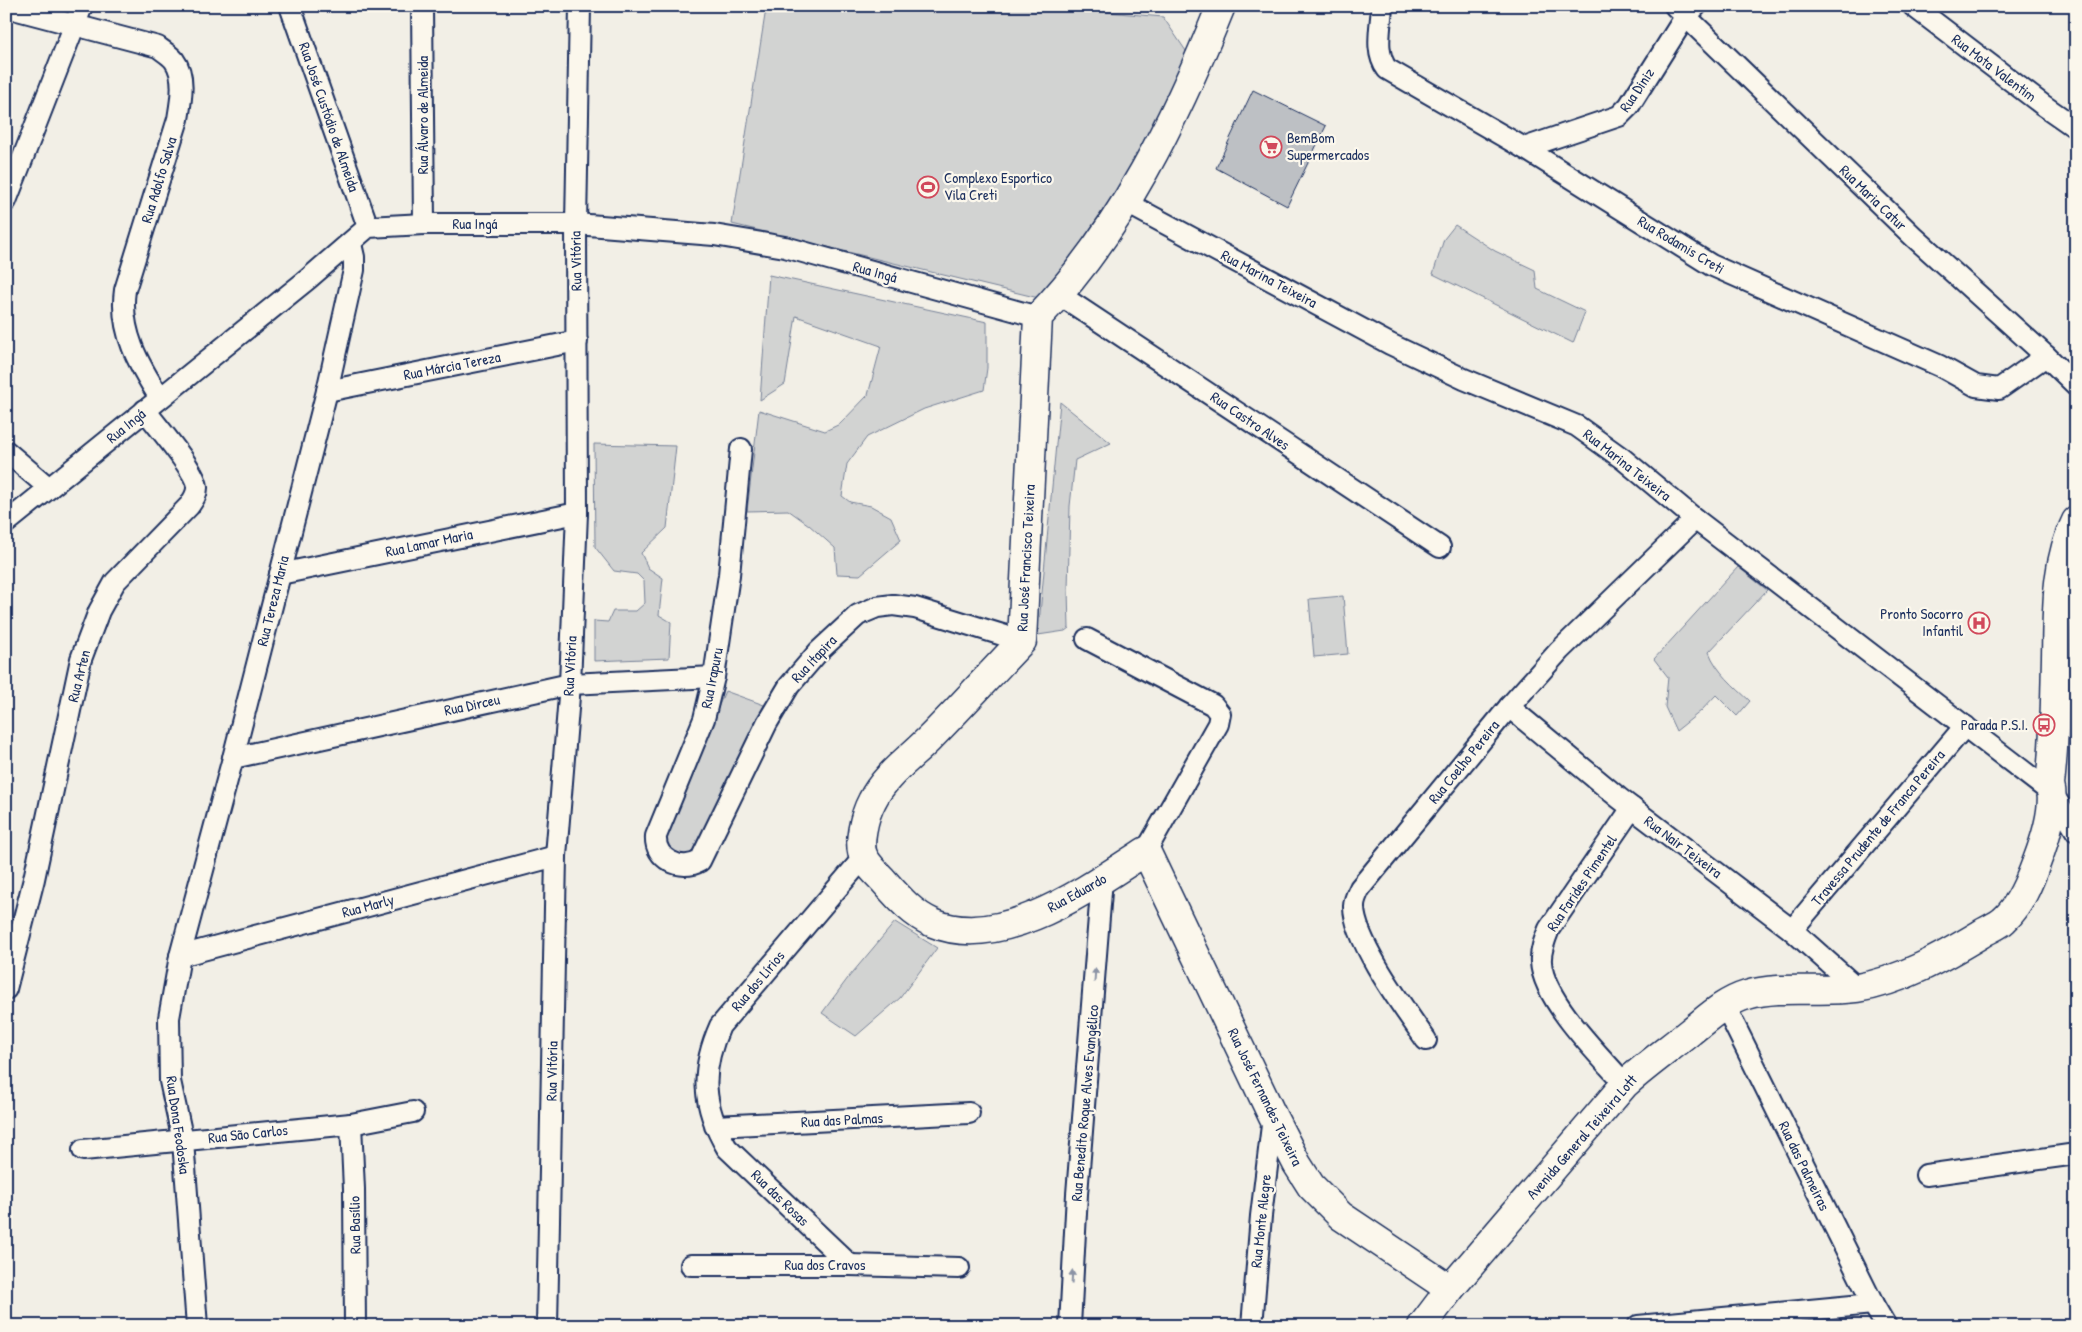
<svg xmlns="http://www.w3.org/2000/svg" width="2082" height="1332" font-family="'Patrick Hand',sans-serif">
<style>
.green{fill:#d2d3d2;stroke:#768198}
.building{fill:#bdc0c4;stroke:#1b2f5e}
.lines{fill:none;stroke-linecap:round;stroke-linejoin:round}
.street-casing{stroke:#1b2f5e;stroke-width:24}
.secondary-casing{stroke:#1b2f5e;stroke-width:31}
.street{stroke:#fbf7ec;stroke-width:20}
.secondary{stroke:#fbf7ec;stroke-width:28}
.oneway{fill:#8b93a5}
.labels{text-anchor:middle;stroke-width:4.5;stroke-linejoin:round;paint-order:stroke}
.street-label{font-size:15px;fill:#1b2f5e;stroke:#fbf7ec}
.poi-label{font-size:15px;fill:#1b2f5e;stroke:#fbf7ec;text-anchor:start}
</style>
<rect width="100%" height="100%" fill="#f2efe6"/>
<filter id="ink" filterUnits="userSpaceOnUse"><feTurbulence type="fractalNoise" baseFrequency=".02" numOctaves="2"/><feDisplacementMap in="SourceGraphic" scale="10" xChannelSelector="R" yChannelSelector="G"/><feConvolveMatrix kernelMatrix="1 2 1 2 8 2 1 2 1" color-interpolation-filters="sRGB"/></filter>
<g filter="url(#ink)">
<g class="green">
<path d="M775,6h264l124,11 25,37 -45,96 -100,149 -311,-75 33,-209z"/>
<path d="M1455,225l40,26 40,19 2,19 48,23 -12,31 -140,-69 11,-35z"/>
<path d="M769,275l218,47v46l-3,22 -60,19 -57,28 -20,27 -5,32 8,6 21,4 20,11 10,23 -41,35 -23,-1 -2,-26 -26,-23 -21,-15 -41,1 12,-101 66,21 15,-7 28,-29 13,-49 -85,-30 -11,68 -25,16z"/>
<path d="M1060,402l51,41 -36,17 -5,46 -2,84 1,38 -4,3 -27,4z"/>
<path d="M594,444l82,2 -9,82 -26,25 7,15 15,10 -4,37 12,7 -2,36 -75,3v-40l14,1 5,-11h23l9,-8 -1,-22 -7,-7 -23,-3 -19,-24z"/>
<path d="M1738,567l29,23 -58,62c7,19 26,35 41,49l-13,15 -21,-21 -15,16 -25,20 -11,-24 3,-30 -14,-18z"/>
<path d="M1343,596l5,58 -34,3 -5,-58z"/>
<path d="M725,691l39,14 -70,148 -13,4 -21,-13z"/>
<path d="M895,922l42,26 -37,50 -44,38 -34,-23 26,-35z"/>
</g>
<path class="building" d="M1253,90l73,36 -39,80 -71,-38z"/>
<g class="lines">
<g class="street-casing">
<g id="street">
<path d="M290,6l78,221"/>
<path d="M422,6l2,218"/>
<path d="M1382,6c-1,21 -8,46 5,63l137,79 187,117 229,101 36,20 23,3 47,-33"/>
<path d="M1675,6l239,231 132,119 30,29"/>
<path d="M1913,6l130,99 33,23"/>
<path d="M6,7l152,40c5,4 12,8 16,13 12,16 7,41 4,59l-53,171c-6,41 14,75 35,108"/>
<path d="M1524,148l95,-32 10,-10 56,-89 11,-11"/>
<path d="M6,201l76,-195"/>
<path d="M1125,202l265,142 74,35 113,47 46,33 72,60 358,275 23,37"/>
<path d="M1060,295l380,252"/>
<path d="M327,391l250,-50"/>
<path d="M741,449l-12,126 -15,102 -10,42 -48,117c-2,23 25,36 44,25l67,-138 22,-37 30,-35 39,-36 19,-8 16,-2 22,3 107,33"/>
<path d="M6,451l43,37"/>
<path d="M6,523l302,-244 60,-52 56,-3h152l138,11 71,12 253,70"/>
<path d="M280,574l297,-61"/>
<path d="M1087,639l126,66 7,9 -2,10 -72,127"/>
<path d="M1509,707l110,91 173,132 65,58"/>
<path d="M233,758l337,-74 144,-7"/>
<path d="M1792,930l173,-204"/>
<path d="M180,956l376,-100"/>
<path d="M6,989l28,-110 47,-220 18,-48 16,-29 74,-76c4,-6 8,-11 8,-18 1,-15 -41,-63 -52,-78"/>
<path d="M1724,1004l149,300 13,22"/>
<path d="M1426,1040c-20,-29 -73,-100 -72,-134 0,-6 3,-12 6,-18l149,-181 50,-56 136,-132"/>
<path d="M1625,1084c-25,-28 -82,-84 -84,-122 -1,-11 4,-23 8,-33l83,-121"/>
<path d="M351,1124l3,65 1,137"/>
<path d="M715,1126l254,-13"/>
<path d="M83,1150l268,-26 62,-12"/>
<path d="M1926,1175l150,-21"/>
<path d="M691,1265h159l109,3"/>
<path d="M850,1265l-123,-117c-25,-42 -27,-77 -7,-122l143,-168"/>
<path d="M197,1326l-14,-185 -13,-60 -1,-63 11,-62 53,-198 94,-367 27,-121v-13l-3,-13"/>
<path d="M547,1326l9,-470 14,-172 7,-171 -1,-289 4,-218"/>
<path d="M1070,1326l7,-132 25,-315"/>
<path d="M1252,1326l9,-110 12,-99"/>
<path d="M1638,1326l235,-22"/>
</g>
</g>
<g class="secondary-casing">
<g id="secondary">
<path d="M1221,6c-45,112 -99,224 -183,311l-16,324c-32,33 -62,67 -94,99 -19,19 -44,36 -56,61 -7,13 -16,45 -7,58 4,7 11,14 17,20 15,17 30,35 51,44 69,29 157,-36 213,-72l127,266 24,47 14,22 30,30 109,73"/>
<path d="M1422,1326l28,-37 175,-205c21,-19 44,-35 65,-52 19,-15 34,-30 57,-37 34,-10 74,-2 110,-7 44,-7 86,-31 124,-54 7,-5 17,-8 23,-14 16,-14 26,-40 33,-59 8,-21 19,-55 13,-77 5,-42 5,-85 6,-127 1,-45 -1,-95 20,-136"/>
</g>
</g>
<use href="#street" class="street"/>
<use href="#secondary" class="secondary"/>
</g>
<defs><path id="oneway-solid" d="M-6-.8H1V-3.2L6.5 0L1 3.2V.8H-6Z" transform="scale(1.25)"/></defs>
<g class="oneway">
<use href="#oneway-solid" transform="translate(1095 975) rotate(-86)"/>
<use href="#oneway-solid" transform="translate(1072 1277) rotate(-87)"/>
</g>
</g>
<defs>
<g id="supermarket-ring" transform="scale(1.125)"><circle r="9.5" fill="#fbf7ec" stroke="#d1495b" stroke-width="1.5"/><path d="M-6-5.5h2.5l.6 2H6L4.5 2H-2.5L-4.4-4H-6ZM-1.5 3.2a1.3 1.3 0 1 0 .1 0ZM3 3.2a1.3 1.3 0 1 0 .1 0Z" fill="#d1495b"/></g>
<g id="stadium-ring" transform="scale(1.125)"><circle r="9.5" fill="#fbf7ec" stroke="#d1495b" stroke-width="1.5"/><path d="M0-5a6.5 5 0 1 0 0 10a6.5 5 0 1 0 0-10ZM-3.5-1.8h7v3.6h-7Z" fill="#d1495b"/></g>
<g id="hospital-ring" transform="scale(1.125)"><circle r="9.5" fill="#fbf7ec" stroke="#d1495b" stroke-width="1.5"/><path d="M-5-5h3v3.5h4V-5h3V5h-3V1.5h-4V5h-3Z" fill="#d1495b"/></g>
<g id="bus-ring" transform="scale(1.125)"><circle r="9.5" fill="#fbf7ec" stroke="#d1495b" stroke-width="1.5"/><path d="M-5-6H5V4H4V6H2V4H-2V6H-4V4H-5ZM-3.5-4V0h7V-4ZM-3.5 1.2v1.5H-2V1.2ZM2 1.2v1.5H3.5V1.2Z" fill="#d1495b"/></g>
</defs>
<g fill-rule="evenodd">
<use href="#supermarket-ring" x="1271" y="147"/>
<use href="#stadium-ring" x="928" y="187"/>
<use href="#hospital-ring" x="1979" y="623"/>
<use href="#bus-ring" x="2044" y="725"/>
</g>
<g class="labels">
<g class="street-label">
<text transform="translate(1994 68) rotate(37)" y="5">Rua Mota Valentim</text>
<text transform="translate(1637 90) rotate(-56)" y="5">Rua Diniz</text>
<text transform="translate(423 115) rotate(-90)" y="5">Rua Álvaro de Almeida</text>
<text transform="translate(329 117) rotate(71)" y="5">Rua José Custódio de Almeida</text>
<text transform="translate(159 180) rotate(-73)" y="5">Rua Adolfo Salva</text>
<text transform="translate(1873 198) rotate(44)" y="5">Rua Maria Catur</text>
<text x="475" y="229">Rua Ingá</text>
<text transform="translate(1681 245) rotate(31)" y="5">Rua Rodamis Creti</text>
<text transform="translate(576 261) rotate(-91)" y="5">Rua Vitória</text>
<text transform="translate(875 272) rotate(15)" y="5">Rua Ingá</text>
<text transform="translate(1269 279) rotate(28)" y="5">Rua Marina Teixeira</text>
<text transform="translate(452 366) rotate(-11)" y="5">Rua Márcia Tereza</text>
<text transform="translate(1250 421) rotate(34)" y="5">Rua Castro Alves</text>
<text transform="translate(126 426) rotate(-39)" y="5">Rua Ingá</text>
<text transform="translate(1627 465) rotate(38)" y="5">Rua Marina Teixeira</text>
<text transform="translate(429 543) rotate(-12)" y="5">Rua Lamar Maria</text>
<text transform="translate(1026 558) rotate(-87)" y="5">Rua José Francisco Teixeira</text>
<text transform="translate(273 601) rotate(-76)" y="5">Rua Tereza Maria</text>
<text transform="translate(814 659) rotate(-47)" y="5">Rua Itapira</text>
<text transform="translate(570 666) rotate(-87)" y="5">Rua Vitória</text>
<text transform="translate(79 676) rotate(-76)" y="5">Rua Arten</text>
<text transform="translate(712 678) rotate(-79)" y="5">Rua Irapuru</text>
<text transform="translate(472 705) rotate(-12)" y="5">Rua Dirceu</text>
<text transform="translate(1464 762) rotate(-51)" y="5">Rua Coelho Pereira</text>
<text transform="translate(1878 828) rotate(-50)" y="5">Travessa Prudente de Franca Pereira</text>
<text transform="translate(1683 847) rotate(37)" y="5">Rua Nair Teixeira</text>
<text transform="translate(1582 883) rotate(-56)" y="5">Rua Farides Pimentel</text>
<text transform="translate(1077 893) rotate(-29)" y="5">Rua Eduardo</text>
<text transform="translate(368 906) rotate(-15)" y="5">Rua Marly</text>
<text transform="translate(758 981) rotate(-50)" y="5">Rua dos Lírios</text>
<text transform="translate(552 1071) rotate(-89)" y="5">Rua Vitória</text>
<text transform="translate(1265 1097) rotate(64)" y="5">Rua José Fernandes Teixeira</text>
<text transform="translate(1085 1103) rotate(-85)" y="5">Rua Benedito Roque Alves Evangélico</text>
<text transform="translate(842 1120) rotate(-3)" y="5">Rua das Palmas</text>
<text transform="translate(178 1125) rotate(82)" y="5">Rua Dona Feodoska</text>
<text transform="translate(248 1134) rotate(-6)" y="5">Rua São Carlos</text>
<text transform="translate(1582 1137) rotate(-49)" y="5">Avenida General Teixeira Lott</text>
<text transform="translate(1804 1166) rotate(64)" y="5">Rua das Palmeiras</text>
<text transform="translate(780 1198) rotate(44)" y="5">Rua das Rosas</text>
<text transform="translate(1261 1221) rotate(-84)" y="5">Rua Monte Alegre</text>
<text transform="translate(355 1225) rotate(-91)" y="5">Rua Basílio</text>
<text x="825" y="1270">Rua dos Cravos</text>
</g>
<g class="poi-label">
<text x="1287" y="143">BemBom<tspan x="1287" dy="17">Supermercados</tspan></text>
<text x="944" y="183">Complexo Esportico<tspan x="944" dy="17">Vila Creti</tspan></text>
<text x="1963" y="619" text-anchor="end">Pronto Socorro<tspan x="1963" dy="17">Infantil</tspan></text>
<text x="2028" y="730" text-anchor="end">Parada P.S.I.</text>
</g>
</g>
<rect width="2082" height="1332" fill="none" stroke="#fbf7ec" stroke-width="25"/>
<rect x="12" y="12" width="2057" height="1307" fill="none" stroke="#1b2f5e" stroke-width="2" filter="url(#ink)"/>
</svg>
